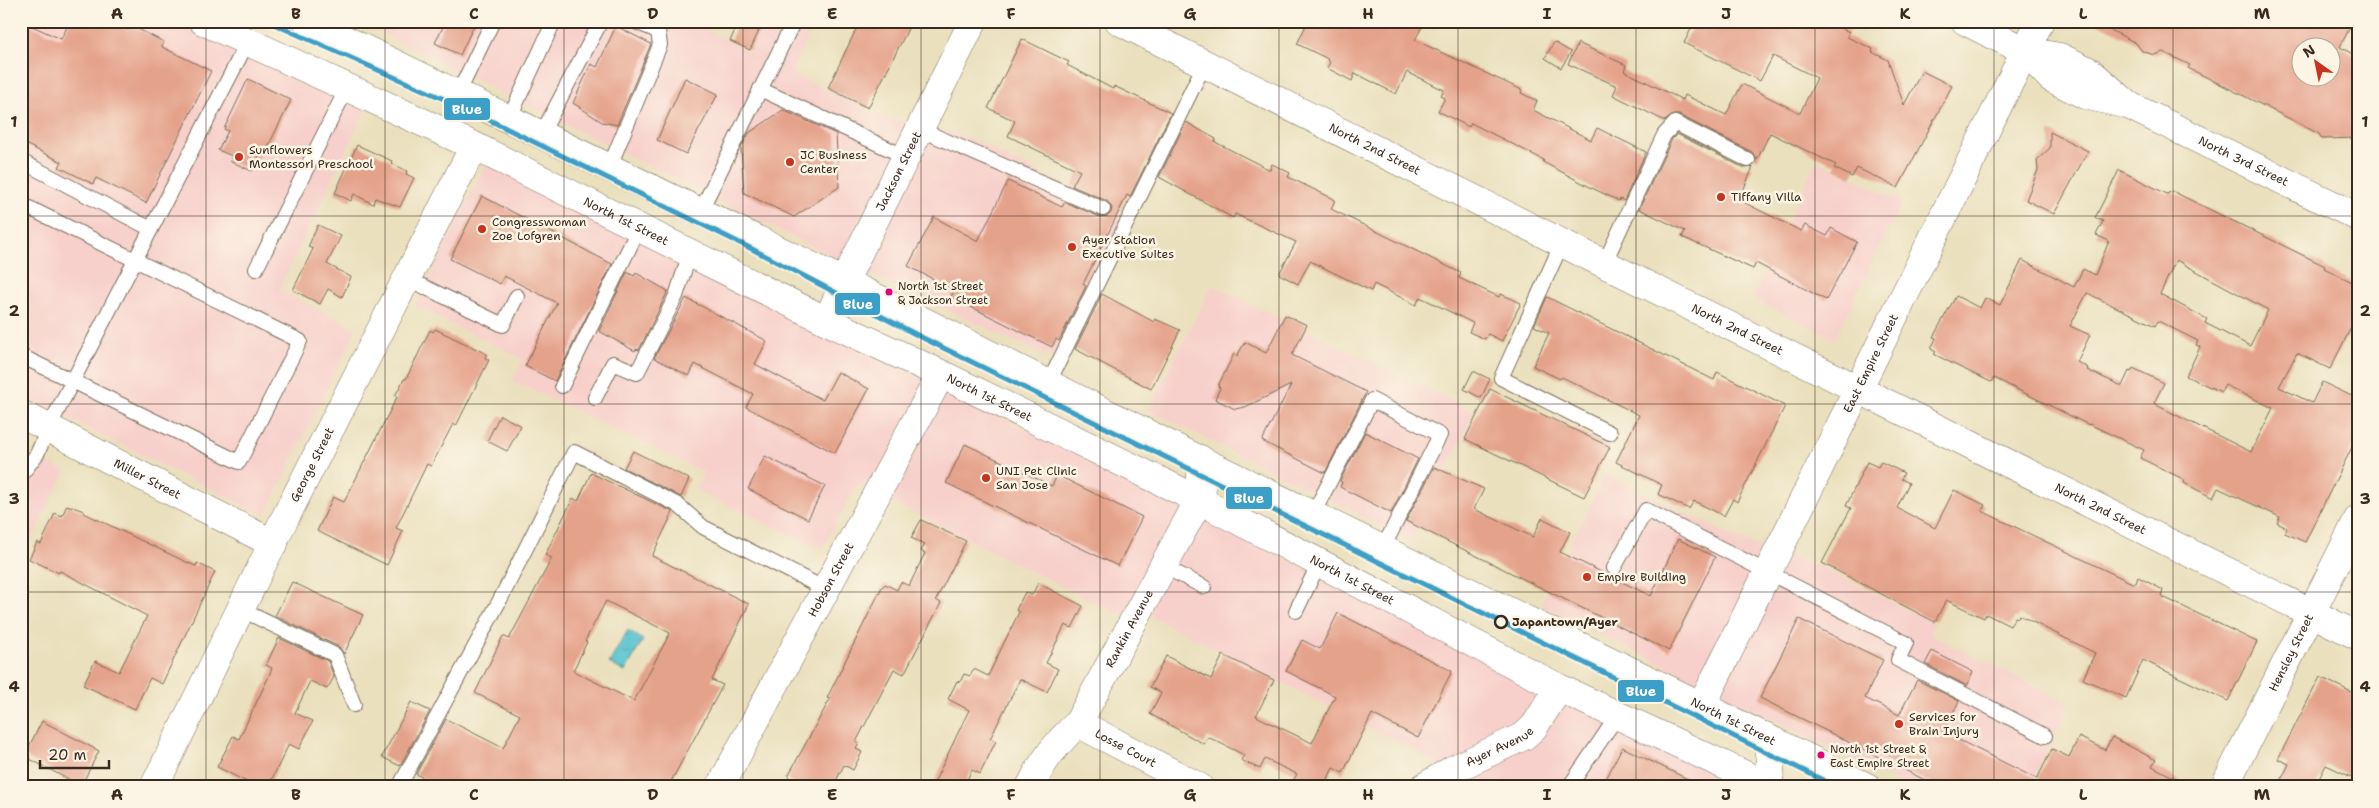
<svg xmlns="http://www.w3.org/2000/svg" width="2379" height="808" font-family="'Shantell Sans',sans-serif">
<style>
.built{fill:#f7d0cb}
.water{fill:url(#water-ripples);stroke:#4a7776}
.building{fill:#e5a28b;fill-rule:evenodd}
.lines{fill:none;stroke-linecap:round;stroke-linejoin:round}
.service-casing{stroke:#786a56;stroke-width:16}
.minor-casing{stroke:#786a56;stroke-width:29}
.tertiary-casing{stroke:#786a56;stroke-width:29}
.secondary-casing{stroke:#786a56;stroke-width:29}
.service{stroke:#fff;stroke-width:14}
.minor{stroke:#fff;stroke-width:28}
.tertiary{stroke:#fff;stroke-width:28}
.secondary{stroke:#fff;stroke-width:28}
.rail-1-casing{stroke:#fcf5e5;stroke-width:9}
.rail-1{stroke:#3b9fc8;stroke-width:5}
.grid{fill:none;stroke:#3b2a1e;stroke-width:1;stroke-opacity:0.55}
.poi-dot{fill:#c8321e;stroke:#fcf5e5;stroke-width:2}
.bus-dot{fill:#e5007d;stroke:#fcf5e5;stroke-width:2}
.stop-dot{fill:#fcf5e5;stroke:#3b2a1e;stroke-width:2.5}
.labels{text-anchor:middle;stroke-width:5;stroke-linejoin:round;paint-order:stroke}
.bus-label{font-size:11px;fill:#3b2a1e;stroke:#fcf5e5;text-anchor:start}
.street-label{font-size:12px;fill:#3b2a1e;stroke:#fcf5e5}
.poi-label{font-size:12px;fill:#3b2a1e;stroke:#fcf5e5;text-anchor:start}
.stop-label{font-size:12px;font-weight:bold;fill:#3b2a1e;stroke:#fcf5e5;text-anchor:start}
.line-badge{stroke:#fcf5e5;stroke-width:2}
.badge-label{font-size:14px;text-anchor:middle;font-weight:bold;fill:#fff}
.neatline{fill:none;stroke:#3b2a1e;stroke-width:2}
.grid-label{font-size:16px;text-anchor:middle;font-weight:bold;fill:#3b2a1e}
</style>
<defs>
<pattern id="water-ripples" width="26" height="14" patternUnits="userSpaceOnUse" patternTransform="scale(1.25)"><rect width="26" height="14" fill="#58c4cf"/><path d="M2 4q2-2 4 0t4 0M15 11q2-2 4 0t4 0" fill="none" stroke="#4a9fa7"/></pattern>
</defs>
<rect width="100%" height="100%" fill="#fcf5e5"/>
<filter id="ink" filterUnits="userSpaceOnUse"><feTurbulence type="fractalNoise" baseFrequency=".02" numOctaves="2"/><feDisplacementMap in="SourceGraphic" scale="10" xChannelSelector="R" yChannelSelector="G"/><feConvolveMatrix kernelMatrix="1 2 1 2 8 2 1 2 1" color-interpolation-filters="sRGB"/></filter>
<filter id="wash" filterUnits="userSpaceOnUse"><feTurbulence type="fractalNoise" baseFrequency=".0096" numOctaves="4" result="noise"/><feDisplacementMap in="SourceGraphic" scale="20" xChannelSelector="R" yChannelSelector="G"/><feGaussianBlur stdDeviation="1.12" result="paint"/><feColorMatrix in="noise" values="0 0 0 0 0 0 0 0 0 0 0 0 0 0 0 0 0 1.4 0 .05"/><feComposite in="paint" operator="in"/></filter>
<g filter="url(#wash)">
<rect width="100%" height="100%" fill="#eae0bd"/>
<g class="built">
<path d="M21,21h154l192,86 -88,182 77,40 -91,187 -244,-121z"/>
<path d="M357,21h331l62,31 15,-31h50l-24,52 90,44 80,17 166,82 -72,144 -242,-113z"/>
<path d="M1817,160l85,42 -67,137 -83,-41z"/>
<path d="M487,161l1254,624 -274,2 -49,-35 -266,-135 -36,-4 -259,-129 -35,65 -127,-59 9,-18 -191,-91 10,-22 -108,-53z"/>
<path d="M1212,285l263,127 -63,129 -263,-131z"/>
<path d="M21,451l45,20 -45,89z"/>
<path d="M1605,475l132,63 80,27 117,58 -4,11 141,70 -42,83h-120l-368,-182z"/>
</g>
<path class="water" d="M628,630l15,10 -18,32 -16,-9z"/>
<g id="blocks">
<g class="building">
<path d="M21,21l40,18 9,-18h41l17,9 2,-5 34,17 -2,5 49,24 -65,132 -50,-25 -3,6 -34,-17 3,-5 -41,-20z"/>
<path d="M446,21h30l-16,34 -25,-12z"/>
<path d="M860,21h52l-44,87 -40,-20z"/>
<path d="M1308,21h117l-10,19 107,50 -1,3 16,8 -4,9 58,30 6,-12 49,24 -22,49 -4,-2 -1,2 -31,-15 -45,-24 1,-2 -73,-37 -2,4 -31,-16 7,-13 -4,-2 3,-6 -37,-18 -11,22 -41,-21 -3,8 -25,-13 3,-6 -4,-4 -29,-14z"/>
<path d="M1695,21h131l23,11 -2,5 26,12 -1,3 16,8 16,45 18,-34 30,15 -54,102 -41,-20 -5,9 -18,-9 2,-3 -66,-32 -13,27 -5,-8 -73,-37h-6l-8,6 -52,-26 4,-9 -49,-22 10,-21 48,22 -2,6 59,29 2,-5 41,20 16,-31 58,29 17,-35 -44,-22 -13,25 -76,-38z"/>
<path d="M2093,21h260l-13,26 18,10v81l-36,1 -3,-5 -27,-14 -104,-52 2,-3 -27,-13 -9,3 -12,-4 -6,-8zM2302,48h30v30h-30z"/>
<path d="M739,22l20,9 -9,19 -20,-9z"/>
<path d="M616,26l35,18 -34,81 -15,-3 -29,-19 18,-39 6,3z"/>
<path d="M1022,39l47,23 -2,3 46,24 1,-3 57,27 -41,84 -3,-2 -44,89 3,2 -27,55 -3,-2 -4,8 -101,-50 3,-7 -46,-24 26,-49 44,24 30,-60 54,26 3,-5 35,15 8,-1 3,-3 1,-5 -5,-7 -35,-15 8,-15 -72,-35 7,-15 -27,-13z"/>
<path d="M1554,42l17,10 -10,16 -16,-10z"/>
<path d="M685,78l33,16 -32,60 -29,-14z"/>
<path d="M248,79l43,21 -27,55 -3,-2 -9,18 -22,-10 2,-5 -14,-6 10,-19 -4,-2z"/>
<path d="M783,110l53,24 3,53 -45,30 -50,-24 -3,-45 8,-15z"/>
<path d="M1186,122l30,17 -1,3 55,28 2,-6 18,9 -2,4 44,21 3,2 -4,9 130,64 -2,5 40,19 2,-3 20,9 -19,38 -14,-7 -3,5 -16,-7 4,-9 -53,-26 -4,8 -42,-21 -3,7 -61,-30 -12,23 -19,-10 17,-32 -61,-28 -2,4 -74,-41z"/>
<path d="M2050,132l38,19 -34,63 -28,-14 12,-30 -1,-10 13,-12z"/>
<path d="M1677,134l67,34 9,-1 -14,33 62,31 4,-6 22,11 4,-8 26,14 -31,58 -70,-37 -3,6 -71,-32 3,-6 -46,-22 33,-70z"/>
<path d="M357,145l35,16 -1,2 16,8 -1,3 8,4 -14,29 -25,-9 -2,6 -19,-10 -3,7 -16,-8z"/>
<path d="M2119,170l48,24 5,-3 153,75 -1,2 34,17v29l-28,55 -33,-16 -18,34 33,16 10,-21 36,17v36l-53,107 -20,-9 2,-5 -10,-5 3,-6 -62,-29 -5,10 -29,-15 1,-3 -45,-22 4,-8 -55,-26v1l-95,-47 -3,4 -36,-17 -21,-11 2,-2 -5,-3 5,-11 -3,-1 23,-41 24,12 5,-10 15,7 22,-45 52,27 9,-18 12,6 14,-34 -13,-6 7,-14 -8,-3zM2176,260l92,50 -18,36 -45,-23 2,-4 -47,-25zM2087,293l68,33 3,-5 40,20 -2,4 4,2 -14,29 35,16 4,-7 48,23 -22,44 -95,-47 -2,-2 10,-20 -31,-15 -2,4 -2,-1 -7,15 -35,-16 1,-2 -11,-6 13,-27 -20,-9z"/>
<path d="M482,196l130,68 -57,117 -30,-15 32,-63 -53,-27 -4,8 -50,-25z"/>
<path d="M318,225l23,11 -14,28 24,13 -9,20 -14,-8 -8,15 -27,-14 20,-41 -5,-2z"/>
<path d="M627,272l7,4 2,-3 32,18 -29,59 -3,-1 -1,2 -36,-20z"/>
<path d="M1102,294l52,28 1,-3 25,11 -29,59 -76,-40z"/>
<path d="M1547,297l167,83 3,-8 68,34 -48,96 -4,-3 -9,17 -30,-15 -5,8 -31,-15 4,-9 -46,-23 23,-47 -77,-38 -2,2 -27,-13 16,-33 -15,-7z"/>
<path d="M686,298l81,43 -12,23 68,36 15,-28 31,17 -34,64 -89,-46 7,-13 -58,-30 -6,12 -35,-18z"/>
<path d="M1285,315l22,10 -15,30 74,37 -41,81 -63,-32 29,-56 -46,22 -10,2 -20,-10 5,-11 -2,-2 16,-32 3,2 8,-14 21,11z"/>
<path d="M435,329l52,25 -2,4 4,2 -33,66 -3,-2 -22,42 -4,-2 -31,64 7,3 -16,34 -70,-34 16,-34 11,5 53,-105 -2,-1 9,-17h2l24,-49 3,2z"/>
<path d="M1473,371l17,8 -9,19 -17,-9z"/>
<path d="M1490,389l120,58 -26,50 -119,-58z"/>
<path d="M500,415l21,11 -14,25 -20,-10z"/>
<path d="M1365,432l53,27 -27,54 -51,-26 2,-5 -2,-1z"/>
<path d="M965,444l87,42 5,-11 85,42 -24,49 -172,-83z"/>
<path d="M633,451l56,28 -8,18 -57,-29z"/>
<path d="M765,456l60,30 -17,33 -60,-30z"/>
<path d="M1867,462l11,5 3,-5 23,11 -3,6 8,4 -12,25 38,20 19,-38 31,15 -3,6 150,72h4l2,-6 25,13 -2,5 2,2 94,45 -29,59 -85,-41 -17,38 -43,-19 12,-26 -76,-38 -1,3 -3,-1 -5,9 -24,-12 -2,4 -38,-18 -11,22 -113,-59 29,-55 -5,-2z"/>
<path d="M1434,467l50,22 -10,20 59,28 9,-19 28,14 -10,20 91,44 27,-57 37,18 -46,94 -263,-130z"/>
<path d="M591,473l82,39 -21,44 97,48 -37,76 11,5 -55,102h-226l-26,-13 30,-55 57,29 17,-33 -45,-22 28,-57 6,3 43,-81 -7,-3 28,-57 5,3zM606,601l64,32 -36,68 -61,-30 14,-29 -2,-1z"/>
<path d="M67,505l17,6v2l100,48 12,5 1,-3 18,9 -53,112 -12,-6 -15,31 -52,-24 12,-24 24,11 28,-56 -87,-45 -1,2 -30,-14 8,-17 4,2 14,-31 7,3z"/>
<path d="M921,520l45,21 -30,59 5,3 -37,71 -10,-5 -38,73 3,1 -3,6 6,3 -9,18 -9,-5 -11,22h-32l-13,-7 1,-6 41,-75 -3,-1 55,-111 3,-3 12,6 4,-8 8,4 16,-33 -4,-2 4,-7 -14,-6z"/>
<path d="M292,582l71,33 -19,39 -5,-7 -64,-31z"/>
<path d="M1038,583l45,23 -11,22 -7,-3 -19,38 12,6 -11,23 -27,-13 -30,60 6,2 -16,33 -8,-4 -9,17h-31l37,-77 -21,-11 9,-18 3,1 4,-8 6,2 4,-7 14,7 31,-64 -3,-2 9,-18 7,3z"/>
<path d="M1338,613l114,58 -34,67 -46,-24 -29,59 -10,-5 -9,19h-19l-12,-6 4,-7 -32,-15 -5,10 -19,-9 3,-5 -36,-18 -4,7 -54,-30 11,-21 -11,-6 16,-31 45,23 12,-24 51,25 -18,36 56,27 23,-47 -49,-25 16,-31 18,9z"/>
<path d="M1799,619l84,41 -18,38 34,17 18,-35 42,21 -16,31 94,47 15,-30 17,8 10,-20 26,13 7,-13 44,23 -4,6 40,21h-253l-179,-89z"/>
<path d="M279,638l49,23 6,16 -7,12 -17,-8 -15,32 18,8 -14,28 -10,-5 -21,43h-11l-40,-20 16,-31 6,3 29,-61 4,-10 -6,-3z"/>
<path d="M1932,651l41,21 -6,14 -42,-22z"/>
<path d="M2320,677l38,18v85l-32,-15 -11,22h-37l11,-23 -11,-5z"/>
<path d="M411,702l19,9 -30,55 -18,-9z"/>
<path d="M42,721l57,30 -18,35 -57,-30z"/>
<path d="M1622,747l82,40h-102z"/>
</g>
</g>
</g>
<g filter="url(#ink)">
<use href="#blocks" fill-opacity="0" stroke="#786a56" stroke-width="1"/>
<g class="lines">
<g class="service-casing">
<g id="service">
<path d="M760,89l146,68"/>
<path d="M458,94l35,-73"/>
<path d="M509,119l45,-98"/>
<path d="M919,129l184,80"/>
<path d="M541,135l60,-114"/>
<path d="M21,161l130,68"/>
<path d="M609,168l51,-123 -2,-14 -25,-10"/>
<path d="M21,204l279,137 -61,121 -218,-106"/>
<path d="M700,212l94,-191"/>
<path d="M1562,243l-61,135 109,55"/>
<path d="M1604,264l60,-129 11,-12 73,37"/>
<path d="M256,269l91,-181"/>
<path d="M406,278l97,47 14,-29"/>
<path d="M1048,384l157,-321"/>
<path d="M562,386l77,-158"/>
<path d="M595,398l18,-35 24,10 39,-77 14,-43"/>
<path d="M21,475l16,-21 12,-27 199,-386"/>
<path d="M1313,514l59,-114 68,35 -57,113"/>
<path d="M1163,566l41,21"/>
<path d="M1614,568l32,-58 260,133 -8,17 147,76"/>
<path d="M242,610l93,45 19,50"/>
<path d="M1296,611l23,-48"/>
<path d="M399,787l102,-189 73,-146 104,53 25,22 124,63"/>
<path d="M1569,787l49,-72"/>
</g>
</g>
<g class="minor-casing">
<g id="minor">
<path id="s1" d="M1119,21l443,222 796,393"/>
<path d="M1965,21l60,30 35,6 29,14 36,31"/>
<path id="s2" d="M2025,51l26,27 34,17 43,10 230,112"/>
<path id="s3" d="M21,414l253,130"/>
<path id="s4" d="M1078,723l121,64"/>
<path id="s5" d="M154,787l128,-263 192,-378"/>
<path id="s6" d="M720,787l221,-413"/>
<path id="s7" d="M1030,787c13,-27 26,-43 48,-64l121,-223 3,-6 -2,-35"/>
<path id="s8" d="M1424,787l28,-17 72,-34 10,-9 25,-39"/>
<path id="s9" d="M2224,787l134,-268"/>
</g>
</g>
<g class="tertiary-casing">
<g id="tertiary">
<path id="s10" d="M827,321l23,-51 123,-249"/>
<path id="s11" d="M1702,705l338,-684"/>
<path d="M1765,736c5,17 8,34 2,51"/>
</g>
</g>
<g class="secondary-casing">
<g id="secondary">
<path id="s12" d="M203,21l271,125 353,175 114,53 258,126 360,188 212,99"/>
<path id="s13" d="M307,21l566,275 311,156 683,335"/>
</g>
</g>
<use href="#service" class="service"/>
<use href="#minor" class="minor"/>
<use href="#tertiary" class="tertiary"/>
<use href="#secondary" class="secondary"/>
<g class="rail-1-casing">
<path id="rail-1" d="M267,21l204,90 281,138 167,87 918,451"/>
</g>
<use href="#rail-1" class="rail-1"/>
</g>
</g>
<path class="grid" d="M206,21v766M385,21v766M564,21v766M743,21v766M921,21v766M1100,21v766M1279,21v766M1458,21v766M1636,21v766M1815,21v766M1994,21v766M2173,21v766M21,216h2337M21,404h2337M21,592h2337"/>
<g class="poi-dot">
<circle cx="239" cy="157" r="5"/>
<circle cx="790" cy="162" r="5"/>
<circle cx="1721" cy="197" r="5"/>
<circle cx="482" cy="229" r="5"/>
<circle cx="1072" cy="247" r="5"/>
<circle cx="986" cy="478" r="5"/>
<circle cx="1587" cy="577" r="5"/>
<circle cx="1899" cy="724" r="5"/>
</g>
<g class="bus-dot">
<circle cx="889" cy="292" r="4.5"/>
<circle cx="1821" cy="755" r="4.5"/>
</g>
<circle class="stop-dot" cx="1501" cy="622" r="6"/>
<g class="labels">
<g class="bus-label">
<text x="898" y="290">North 1st Street<tspan x="898" dy="14">&amp; Jackson Street</tspan></text>
<text x="1830" y="753">North 1st Street &amp;<tspan x="1830" dy="14">East Empire Street</tspan></text>
</g>
<g class="street-label">
<text dy="4" stroke="none"><textPath href="#s1" startOffset="286">North 2nd Street</textPath></text>
<text dy="4" stroke="none"><textPath href="#s2" startOffset="248">North 3rd Street</textPath></text>
<text dy="4" stroke="none"><textPath href="#s10" startOffset="166">Jackson Street</textPath></text>
<text dy="4" stroke="none"><textPath href="#s12" startOffset="468">North 1st Street</textPath></text>
<text dy="4" stroke="none"><textPath href="#s1" startOffset="691">North 2nd Street</textPath></text>
<text dy="4" stroke="none"><textPath href="#s11" startOffset="381">East Empire Street</textPath></text>
<text dy="4" stroke="none"><textPath href="#s12" startOffset="872">North 1st Street</textPath></text>
<text dy="4" stroke="none"><textPath href="#s5" startOffset="359">George Street</textPath></text>
<text dy="4" stroke="none"><textPath href="#s3" startOffset="142">Miller Street</textPath></text>
<text dy="4" stroke="none"><textPath href="#s1" startOffset="1096">North 2nd Street</textPath></text>
<text dy="4" stroke="none"><textPath href="#s12" startOffset="1278">North 1st Street</textPath></text>
<text dy="4" stroke="none"><textPath href="#s6" startOffset="235">Hobson Street</textPath></text>
<text dy="4" stroke="none"><textPath href="#s7" startOffset="188">Rankin Avenue</textPath></text>
<text dy="4" stroke="none"><textPath href="#s9" startOffset="150">Hensley Street</textPath></text>
<text dy="4" stroke="none"><textPath href="#s13" startOffset="1589">North 1st Street</textPath></text>
<text dy="4" stroke="none"><textPath href="#s8" startOffset="86">Ayer Avenue</textPath></text>
<text dy="4" stroke="none"><textPath href="#s4" startOffset="54">Losse Court</textPath></text>
</g>
<g class="poi-label">
<text x="249" y="154">Sunflowers<tspan x="249" dy="14">Montessori Preschool</tspan></text>
<text x="800" y="159">JC Business<tspan x="800" dy="14">Center</tspan></text>
<text x="1731" y="201">Tiffany Villa</text>
<text x="492" y="226">Congresswoman<tspan x="492" dy="14">Zoe Lofgren</tspan></text>
<text x="1082" y="244">Ayer Station<tspan x="1082" dy="14">Executive Suites</tspan></text>
<text x="996" y="475">UNI Pet Clinic<tspan x="996" dy="14">San Jose</tspan></text>
<text x="1597" y="581">Empire Building</text>
<text x="1909" y="721">Services for<tspan x="1909" dy="14">Brain Injury</tspan></text>
</g>
<g class="stop-label">
<text x="1512" y="626">Japantown/Ayer</text>
</g>
</g>
<g class="line-badge">
<rect x="443" y="97" width="48" height="24" rx="5" fill="#3b9fc8"/>
<rect x="834" y="292" width="47" height="24" rx="5" fill="#3b9fc8"/>
<rect x="1225" y="486" width="48" height="24" rx="5" fill="#3b9fc8"/>
<rect x="1617" y="679" width="48" height="24" rx="5" fill="#3b9fc8"/>
</g>
<g class="badge-label">
<text x="467" y="114">Blue</text>
<text x="858" y="309">Blue</text>
<text x="1249" y="503">Blue</text>
<text x="1641" y="696">Blue</text>
</g>
<rect width="2379" height="808" fill="none" stroke="#fcf5e5" stroke-width="55"/>
<g transform="translate(2316 62) rotate(327)"><circle r="24" fill="#fcf5e5" stroke="#afa495"/>
<path d="M0-4L9 19L0 12L-9 19Z" fill="#c8321e"/>
<text y="-8" font-size="14" font-weight="bold" text-anchor="middle" fill="#3b2a1e">N</text>
</g>
<path d="M40 760v8h69v-8" fill="none" stroke="#3b2a1e" stroke-width="2.5"/>
<text x="48" y="760" font-size="15" fill="#3b2a1e" stroke="#fcf5e5" stroke-width="4" paint-order="stroke">20 m</text>
<rect x="28" y="28" width="2324" height="752" class="neatline"/>
<g class="grid-label">
<text x="117" y="19">A</text>
<text x="296" y="19">B</text>
<text x="474" y="19">C</text>
<text x="653" y="19">D</text>
<text x="832" y="19">E</text>
<text x="1011" y="19">F</text>
<text x="1190" y="19">G</text>
<text x="1368" y="19">H</text>
<text x="1547" y="19">I</text>
<text x="1726" y="19">J</text>
<text x="1905" y="19">K</text>
<text x="2083" y="19">L</text>
<text x="2262" y="19">M</text>
<text x="14" y="127">1</text>
<text x="2365" y="127">1</text>
<text x="14" y="316">2</text>
<text x="2365" y="316">2</text>
<text x="14" y="504">3</text>
<text x="2365" y="504">3</text>
<text x="14" y="692">4</text>
<text x="2365" y="692">4</text>
<text x="117" y="800">A</text>
<text x="296" y="800">B</text>
<text x="474" y="800">C</text>
<text x="653" y="800">D</text>
<text x="832" y="800">E</text>
<text x="1011" y="800">F</text>
<text x="1190" y="800">G</text>
<text x="1368" y="800">H</text>
<text x="1547" y="800">I</text>
<text x="1726" y="800">J</text>
<text x="1905" y="800">K</text>
<text x="2083" y="800">L</text>
<text x="2262" y="800">M</text>
</g>
</svg>
